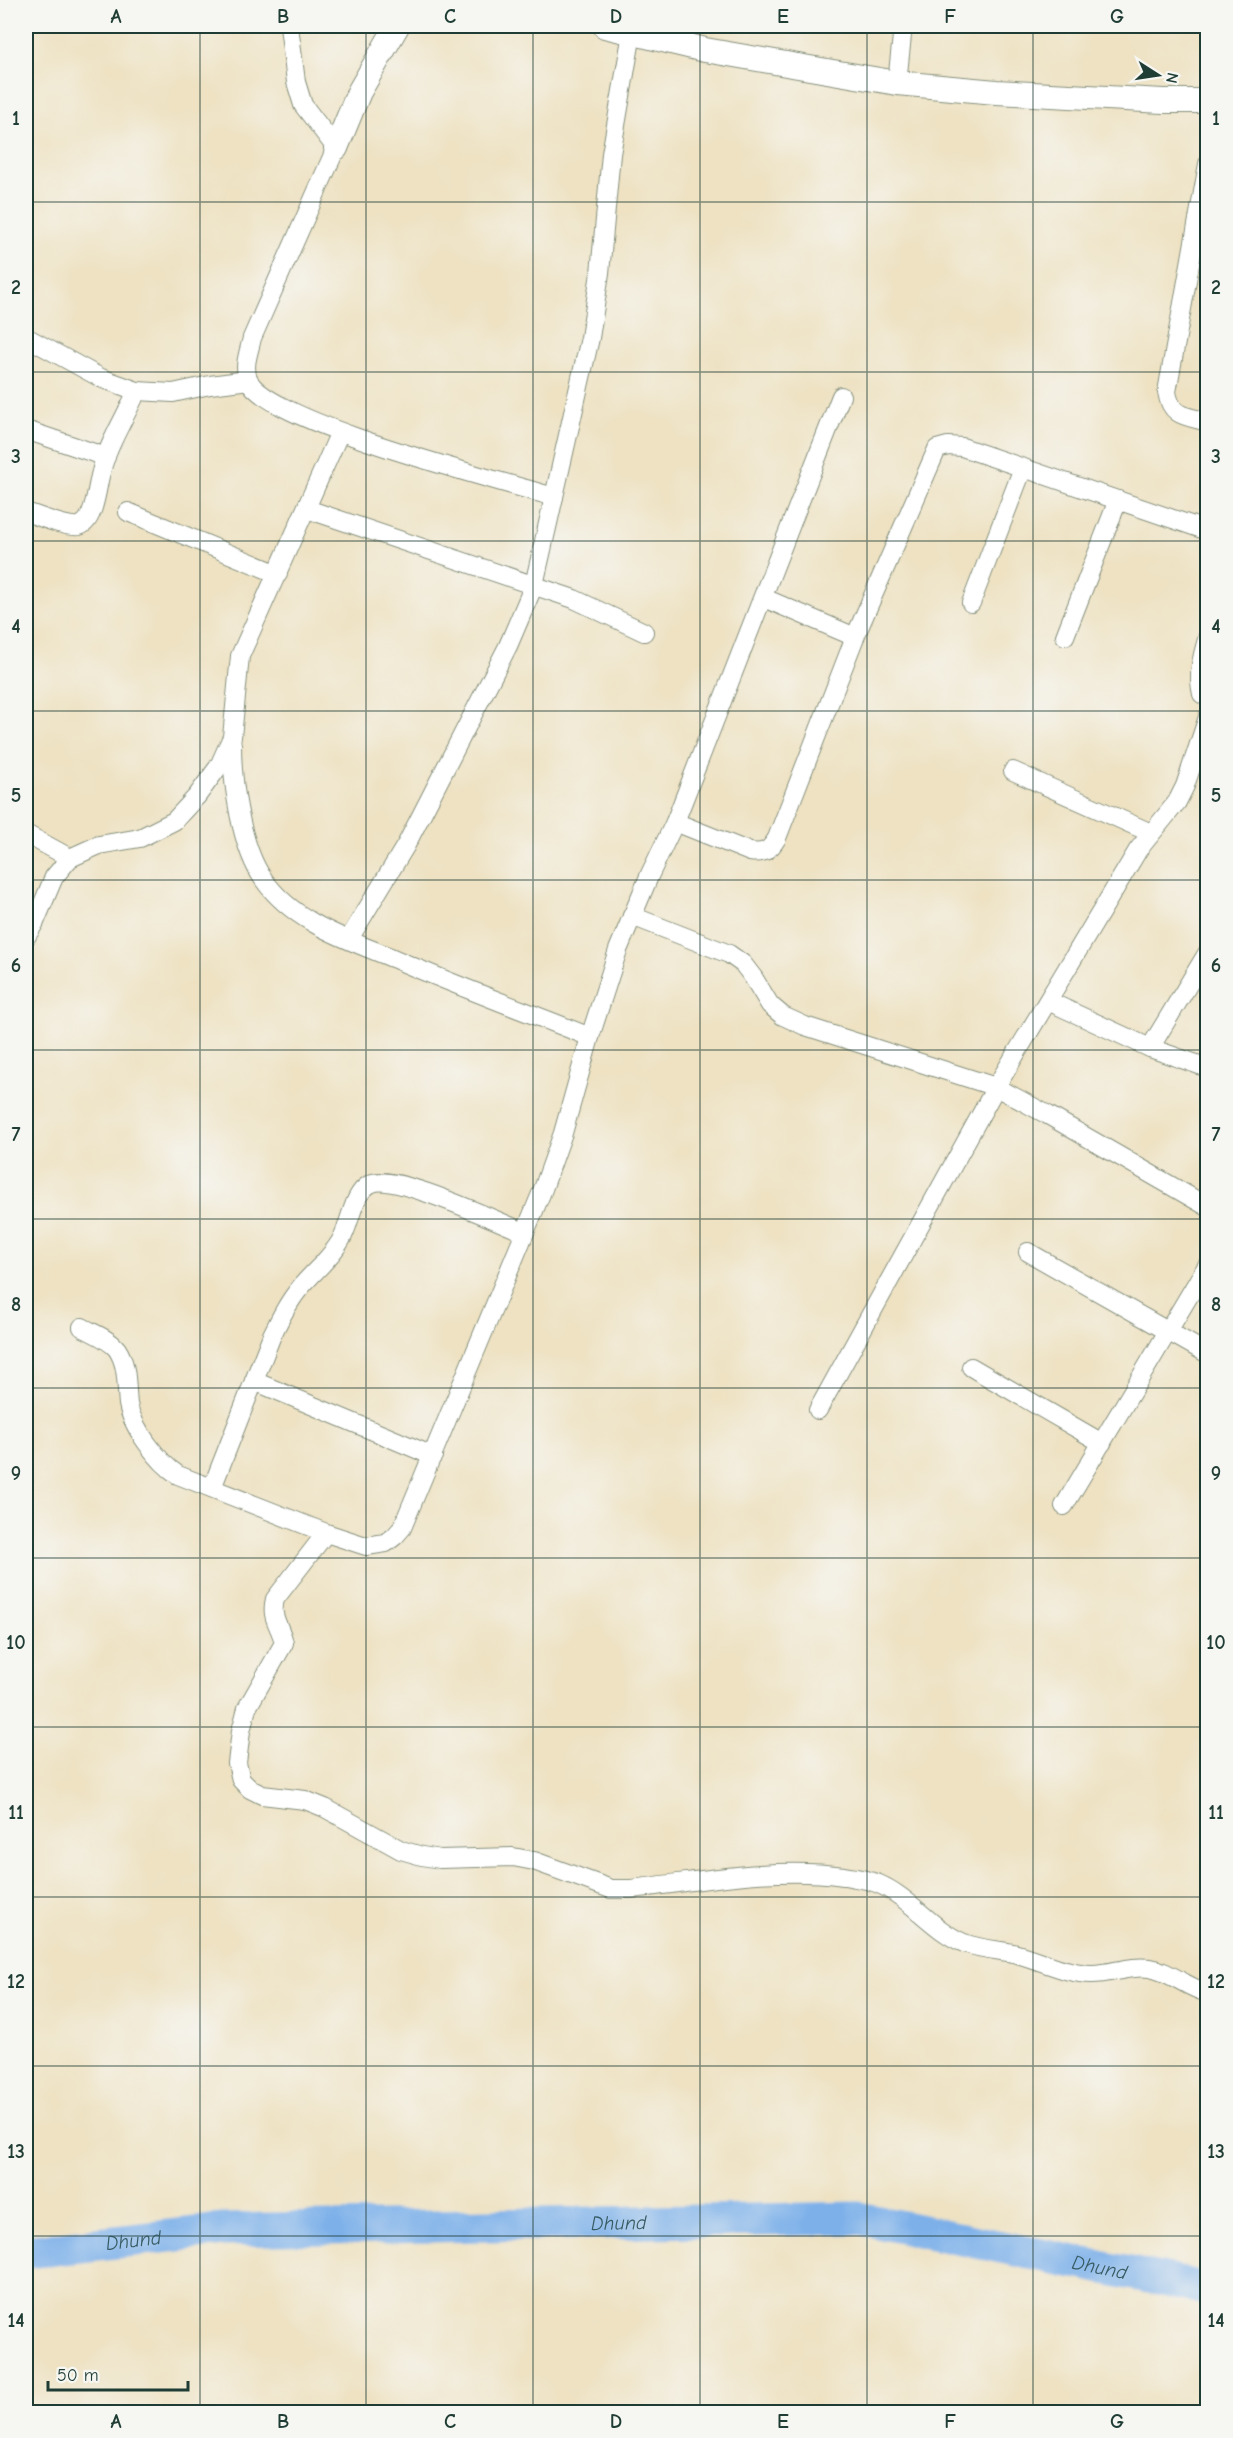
<svg xmlns="http://www.w3.org/2000/svg" width="1233" height="2438" font-family="'Comic Neue',sans-serif">
<style>
.lines{fill:none;stroke-linecap:round;stroke-linejoin:round}
.river{stroke:#7db0e9;stroke-width:33}
.minor-casing{stroke:#86907c;stroke-width:20}
.tertiary-casing{stroke:#86907c;stroke-width:26}
.minor{stroke:#fff;stroke-width:18}
.tertiary{stroke:#fff;stroke-width:24}
.grid{fill:none;stroke:#1f3d34;stroke-width:1.5;stroke-opacity:0.55}
.labels{text-anchor:middle;stroke-width:4.5;stroke-linejoin:round;paint-order:stroke}
.water-label{font-size:20px;font-style:italic;fill:#365a61;stroke:#f6f6f2}
.neatline{fill:none;stroke:#1f3d34;stroke-width:2}
.grid-label{font-size:20px;text-anchor:middle;font-weight:bold;fill:#1f3d34}
</style>
<rect width="100%" height="100%" fill="#f6f6f2"/>
<filter id="ink" filterUnits="userSpaceOnUse"><feTurbulence type="fractalNoise" baseFrequency=".0167" numOctaves="2"/><feDisplacementMap in="SourceGraphic" scale="12" xChannelSelector="R" yChannelSelector="G"/><feConvolveMatrix kernelMatrix="1 2 1 2 8 2 1 2 1" color-interpolation-filters="sRGB"/></filter>
<filter id="wash" filterUnits="userSpaceOnUse"><feTurbulence type="fractalNoise" baseFrequency=".008" numOctaves="4" result="noise"/><feDisplacementMap in="SourceGraphic" scale="24" xChannelSelector="R" yChannelSelector="G"/><feGaussianBlur stdDeviation="1.35" result="paint"/><feColorMatrix in="noise" values="0 0 0 0 0 0 0 0 0 0 0 0 0 0 0 0 0 1.4 0 .05"/><feComposite in="paint" operator="in"/></filter>
<g filter="url(#wash)">
<rect width="100%" height="100%" fill="#eee2c3"/>
<g class="lines">
<path class="river" id="s1" d="M26,2252l197,-22 635,-12 350,71"/>
</g>
</g>
<g filter="url(#ink)">
<g class="lines">
<g class="minor-casing">
<g id="minor">
<path d="M289,26l7,56 7,23 33,43 -84,190c-3,14 -9,27 -4,41 17,43 254,102 306,118"/>
<path d="M897,83l6,-57"/>
<path d="M1208,164l-41,228c4,25 19,24 41,30"/>
<path d="M26,337l75,41 36,13 36,2 37,-8 39,-5"/>
<path d="M26,430l80,27"/>
<path d="M307,509l267,90 70,33"/>
<path d="M26,512c12,4 41,16 53,14 16,-4 18,-41 22,-54 7,-28 24,-54 36,-81"/>
<path d="M128,512l150,62"/>
<path d="M764,598l91,39"/>
<path d="M971,603l52,-135"/>
<path d="M1065,636l53,-136"/>
<path d="M1208,636c-6,20 -11,38 -6,58l6,4"/>
<path d="M232,744c0,40 9,104 32,136 30,43 85,60 131,79 64,28 130,52 195,78"/>
<path d="M1013,771l138,62"/>
<path d="M675,822l75,30c15,2 20,-2 27,-14l78,-201 82,-188 11,-3 14,1 246,84"/>
<path d="M26,834l44,24"/>
<path d="M632,916l97,38 14,10 10,13 17,28 13,11 22,10 191,61 52,28 160,92"/>
<path d="M26,937l9,-15 19,-45 16,-19 29,-13 41,-7 34,-17 23,-25 22,-30 13,-29 8,-81 100,-224"/>
<path d="M349,939l57,-94 102,-199 26,-61 56,-247 10,-65 11,-119 21,-121"/>
<path d="M1048,1001l102,47 58,20"/>
<path d="M1150,1048l58,-96"/>
<path d="M1028,1252l180,102"/>
<path d="M82,1327c11,6 27,12 35,22 11,16 9,37 11,55 4,23 30,58 50,71l148,58 40,13 20,-3 9,-7 7,-8 141,-339 20,-56 27,-96 28,-87 32,-76 25,-52 166,-426"/>
<path d="M971,1367l131,76"/>
<path d="M254,1381l179,75"/>
<path d="M818,1410l178,-323 142,-237 39,-48 8,-16 23,-69"/>
<path d="M212,1488l60,-153c8,-16 16,-33 28,-47 13,-16 31,-30 41,-48 10,-17 11,-46 29,-56 21,-13 128,38 154,48"/>
<path d="M1064,1506l144,-242"/>
<path d="M326,1533l-51,66c-5,20 5,25 9,44l-37,65 -6,23 -4,32 4,17 9,9 12,6 43,5 20,8 76,42 21,6 18,3 73,-2 21,4 77,28h20c70,-8 143,-23 213,-13 11,2 24,3 35,8 32,14 53,46 85,59 16,6 33,7 49,10 26,6 52,21 79,21 20,0 38,-9 58,-6 20,3 37,20 58,25"/>
</g>
</g>
<g class="tertiary-casing">
<g id="tertiary">
<path d="M605,26l100,24 192,33 99,9 167,9h45"/>
<path d="M336,148l23,-56 38,-66"/>
</g>
</g>
<use href="#minor" class="minor"/>
<use href="#tertiary" class="tertiary"/>
</g>
</g>
<path class="grid" d="M200,26v2386M366,26v2386M533,26v2386M700,26v2386M867,26v2386M1033,26v2386M26,202h1182M26,372h1182M26,541h1182M26,711h1182M26,880h1182M26,1050h1182M26,1219h1182M26,1388h1182M26,1558h1182M26,1727h1182M26,1897h1182M26,2066h1182M26,2236h1182"/>
<g class="labels">
<g class="water-label">
<text dy="7" stroke="none"><textPath href="#s1" startOffset="594">Dhund</textPath></text>
<text dy="7" stroke="none"><textPath href="#s1" startOffset="108">Dhund</textPath></text>
<text dy="7" stroke="none"><textPath href="#s1" startOffset="1080">Dhund</textPath></text>
</g>
</g>
<rect width="1233" height="2438" fill="none" stroke="#f6f6f2" stroke-width="66"/>
<g transform="translate(1158 75) rotate(102)" stroke="#f6f6f2" stroke-width="4.5" paint-order="stroke">
<path d="M0-4.5L10 22L0 15L-10 22Z" fill="#1f3d34"/>
<text y="-9" font-size="16" font-weight="bold" text-anchor="middle" fill="#1f3d34">N</text>
</g>
<path d="M48 2381v9h140v-9" fill="none" stroke="#1f3d34" stroke-width="3"/>
<text x="57" y="2381" font-size="18" fill="#1f3d34" stroke="#f6f6f2" stroke-width="4.5" paint-order="stroke">50 m</text>
<rect x="33" y="33" width="1167" height="2372" class="neatline"/>
<g class="grid-label">
<text x="116" y="23">A</text>
<text x="283" y="23">B</text>
<text x="450" y="23">C</text>
<text x="616" y="23">D</text>
<text x="783" y="23">E</text>
<text x="950" y="23">F</text>
<text x="1117" y="23">G</text>
<text x="16" y="125">1</text>
<text x="1216" y="125">1</text>
<text x="16" y="294">2</text>
<text x="1216" y="294">2</text>
<text x="16" y="463">3</text>
<text x="1216" y="463">3</text>
<text x="16" y="633">4</text>
<text x="1216" y="633">4</text>
<text x="16" y="802">5</text>
<text x="1216" y="802">5</text>
<text x="16" y="972">6</text>
<text x="1216" y="972">6</text>
<text x="16" y="1141">7</text>
<text x="1216" y="1141">7</text>
<text x="16" y="1311">8</text>
<text x="1216" y="1311">8</text>
<text x="16" y="1480">9</text>
<text x="1216" y="1480">9</text>
<text x="16" y="1649">10</text>
<text x="1216" y="1649">10</text>
<text x="16" y="1819">11</text>
<text x="1216" y="1819">11</text>
<text x="16" y="1988">12</text>
<text x="1216" y="1988">12</text>
<text x="16" y="2158">13</text>
<text x="1216" y="2158">13</text>
<text x="16" y="2327">14</text>
<text x="1216" y="2327">14</text>
<text x="116" y="2428">A</text>
<text x="283" y="2428">B</text>
<text x="450" y="2428">C</text>
<text x="616" y="2428">D</text>
<text x="783" y="2428">E</text>
<text x="950" y="2428">F</text>
<text x="1117" y="2428">G</text>
</g>
</svg>
